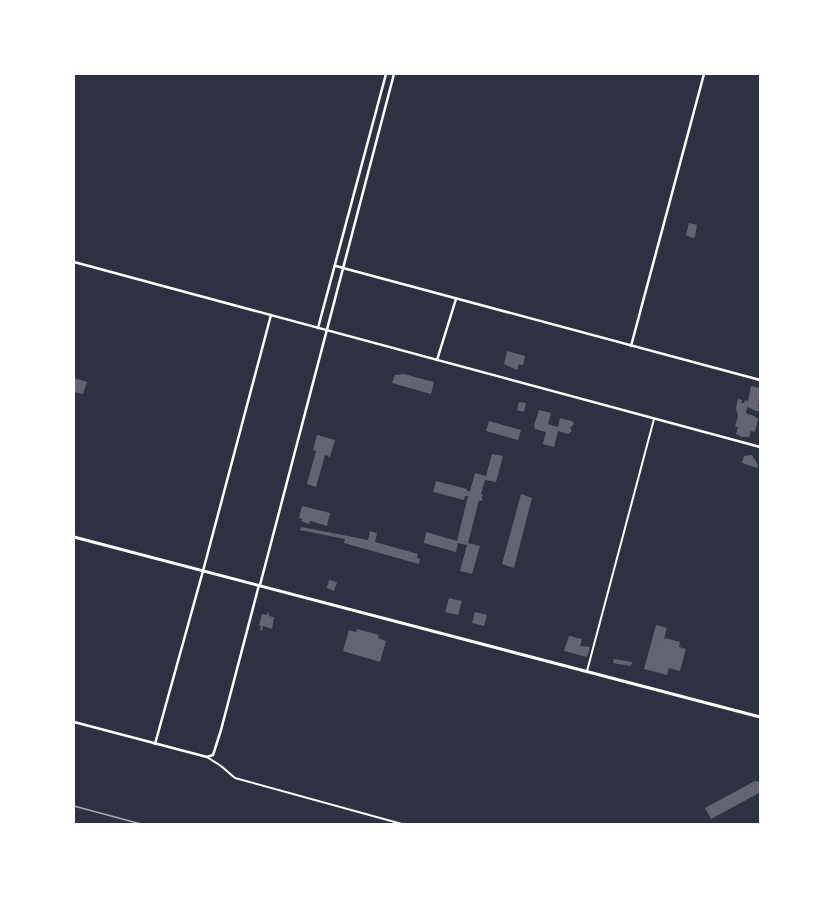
<svg xmlns="http://www.w3.org/2000/svg" width="834" height="898" font-family="'Exo 2',sans-serif">
<style>
.building{fill:#626471}
.lines{fill:none;stroke-linecap:round;stroke-linejoin:round}
.minor{stroke:#fff;stroke-width:2}
.tertiary{stroke:#fff;stroke-width:2.5}
.secondary{stroke:#fff;stroke-width:2.5}
.primary{stroke:#fff;stroke-width:3}
.rail{stroke:#abadb3;stroke-width:1.5}
</style>
<rect width="100%" height="100%" fill="#2d3142"/>
<g class="building">
<path d="M689,223l8,2 -2,12 -3,1 -6,-3z"/>
<path d="M507,351l18,5 -2,9 -4,-1 -2,6 -13,-6z"/>
<path d="M404,374l30,8 -3,12 -39,-11 3,-8z"/>
<path d="M74,378l13,4 -4,12 -9,-2z"/>
<path d="M751,386l9,2v13l-2,5 2,1v4h-4l-9,-4 -1,6 8,3 4,3 -3,13 -4,-1 -2,6h-7l-6,-3 2,-7h-3l3,-11 -2,-8 2,-9 4,1 -1,3h3l1,-3 3,1z"/>
<path d="M519,402l7,1 -2,9 -7,-2z"/>
<path d="M539,410l12,3 -3,11 10,3 2,-9 12,3 2,3 -4,4 2,3 -4,3 -10,-3 -4,16 -11,-3 3,-12 -11,-3 -1,-4z"/>
<path d="M489,421l32,9 -3,10 -32,-9z"/>
<path d="M317,435l18,5 -5,17 -5,-2 -9,32 -9,-3 9,-33 -3,-1z"/>
<path d="M492,454l11,2 -7,26 -11,-2 -4,14 2,1 -1,2v4l-3,-1 -11,43 12,3 -8,28 -12,-3 7,-26 -9,-2 -2,9 -32,-9 2,-11 31,9 11,-45h-3l-1,4 -31,-8 3,-11 31,8v2h3l5,-18 11,3z"/>
<path d="M752,455l6,10 -1,3 -15,-5 2,-7z"/>
<path d="M521,494l11,4 -18,70 -12,-4z"/>
<path d="M302,506l28,7 -3,13 -17,-5 -1,3 -8,-3 1,-2 -3,-1z"/>
<path d="M301,527l67,13 2,-9 7,2 -2,9 43,12 -1,4 3,1 -1,5 -75,-21 1,-4 -45,-9z"/>
<path d="M329,580l8,2 -3,9 -7,-3z"/>
<path d="M449,598l13,3 -4,14 -13,-3z"/>
<path d="M268,612l1,1v3l5,1 -2,12 -9,-3 -1,5 -2,-1 1,-4 -2,-1 3,-11 5,1z"/>
<path d="M475,612l12,3 -3,11 -12,-3z"/>
<path d="M656,625l11,3 -4,14 2,-4 15,4 -1,5 7,2 -6,22 -11,-3 -2,7 -23,-6z"/>
<path d="M357,629l22,6 -1,3 8,3 -6,21 -37,-11 6,-21 7,2z"/>
<path d="M569,636l13,3 -2,7 10,1 -3,10 -23,-6z"/>
<path d="M614,659l18,3 -1,4 -18,-3z"/>
<path d="M755,781l5,1 -1,11 -48,26 -6,-11z"/>
</g>
<g class="lines">
<g class="minor">
<path d="M587,671l67,-252"/>
<path d="M207,757l14,9 14,12 167,46"/>
</g>
<g class="tertiary">
<path d="M343,268l417,112"/>
<path d="M631,346l73,-272"/>
<path d="M437,360l19,-61"/>
<path d="M74,722l133,35 6,-2 8,-25 38,-145"/>
<path d="M155,744l48,-173"/>
</g>
<g class="secondary">
<path d="M74,262l686,185"/>
<path d="M336,266l7,2"/>
<path d="M318,328l68,-254"/>
<path d="M203,571l68,-256"/>
<path d="M260,585l134,-511"/>
</g>
<path class="primary" d="M74,537l686,180"/>
<path class="rail" d="M74,806l67,18"/>
</g>
<rect width="834" height="898" fill="none" stroke="#ffffff" stroke-width="150"/>
</svg>
